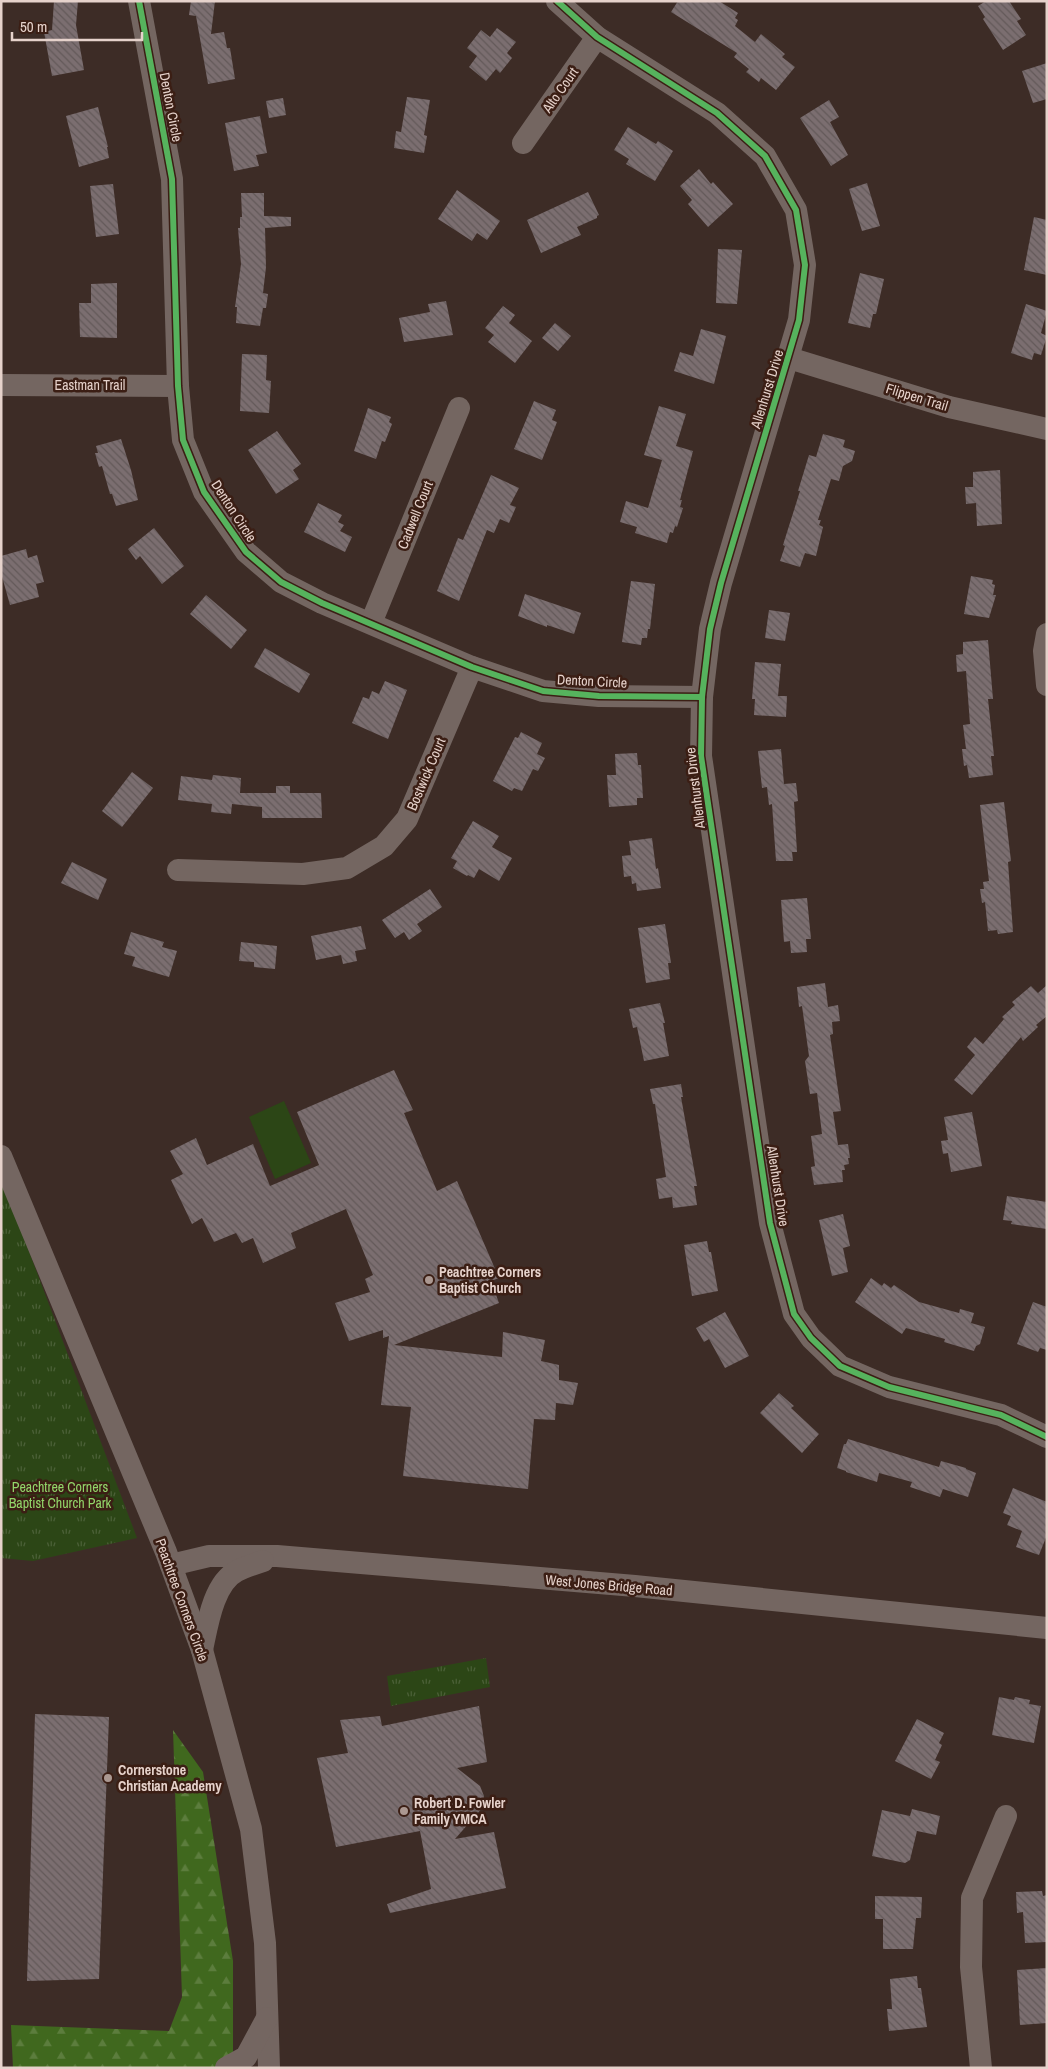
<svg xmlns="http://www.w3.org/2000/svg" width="1048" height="2069" font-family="'Archivo Narrow',sans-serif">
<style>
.green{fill:#2c4616}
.forest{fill:url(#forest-firs)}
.park{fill:url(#park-tufts)}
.building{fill:url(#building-back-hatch)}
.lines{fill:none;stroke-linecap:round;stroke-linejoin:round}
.minor{stroke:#746661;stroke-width:22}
.cycleway-casing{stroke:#3b1e14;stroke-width:9}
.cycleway{stroke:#56b35d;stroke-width:6}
.poi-dot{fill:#ab9891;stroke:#3b1e14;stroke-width:2}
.labels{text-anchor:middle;stroke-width:5;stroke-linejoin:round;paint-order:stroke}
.street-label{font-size:14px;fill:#e6d2cb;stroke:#3b1e14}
.poi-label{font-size:14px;font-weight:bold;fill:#e6d2cb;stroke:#3b1e14;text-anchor:start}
.park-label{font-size:14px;fill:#92d66a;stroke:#3b1e14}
</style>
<defs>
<pattern id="forest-firs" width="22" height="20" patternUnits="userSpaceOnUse" patternTransform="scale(1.25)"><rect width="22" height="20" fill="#40681e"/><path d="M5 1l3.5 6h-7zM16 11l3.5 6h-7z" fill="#5c7d3d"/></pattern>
<pattern id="park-tufts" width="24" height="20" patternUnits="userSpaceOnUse" patternTransform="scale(1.25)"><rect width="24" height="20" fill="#2c4616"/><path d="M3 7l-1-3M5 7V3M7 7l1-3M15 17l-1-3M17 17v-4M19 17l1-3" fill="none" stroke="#4b6037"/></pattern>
<pattern id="building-back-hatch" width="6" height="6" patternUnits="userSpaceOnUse" patternTransform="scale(1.25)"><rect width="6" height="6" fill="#7b6e70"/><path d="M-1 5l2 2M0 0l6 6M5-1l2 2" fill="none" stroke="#635959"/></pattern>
</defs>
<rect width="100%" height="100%" fill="#3d2c26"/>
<path class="green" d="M284,1101l27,62 -36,16 -26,-62z"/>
<path class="forest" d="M173,1730l30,42 30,189v107h-220l-2,-43 158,6 13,-34z"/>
<g class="park">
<path d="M1,1177l136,361 -104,23 -32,-3z"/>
<path d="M486,1658l4,29 -99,19 -4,-30z"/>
</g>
<g class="building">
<path d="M54,1h24l-2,24 8,45 -32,6 -8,-44 8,-2z"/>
<path d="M191,1h24l-4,33 13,-2 3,16h3l5,31 -27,5 -12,-68 -7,-1z"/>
<path d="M678,1h41l19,12 -3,5 3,2 -3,6 20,16 6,-8 24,20 -3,3 13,10 -19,23 -15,-12 -2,4 -13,-10 3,-3 -15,-12 3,-4 -66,-41z"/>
<path d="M986,1h23l12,18 -4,2 9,14 -23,15 -20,-31 2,-2 -7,-11z"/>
<path d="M497,28l19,14 -9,11 5,5 -12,15 -4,-4 -10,12 -17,-14 8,-11 -10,-8 14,-18 9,7z"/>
<path d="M1047,63v36l-14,4 -11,-32z"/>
<path d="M407,97l23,3 -6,35 3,1 -3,17 -30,-5 2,-17 5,1z"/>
<path d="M283,98l3,17 -17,3 -3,-17z"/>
<path d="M829,100l10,17 -9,5 18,33 -17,11 -31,-48z"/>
<path d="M98,107l10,40h-1l2,11 -30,9 -13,-51z"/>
<path d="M260,116l7,37 -11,2 3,11 -25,5 -9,-48z"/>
<path d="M628,127l28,17 2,-3 15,10 -18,30 -29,-17 3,-5 -15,-9z"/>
<path d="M699,169l12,15 2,-2 20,22 -25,23 -20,-23 4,-4 -12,-14z"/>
<path d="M867,183l13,43 -18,5 -13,-42z"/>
<path d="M113,184l6,50 -23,3 -6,-51z"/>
<path d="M457,190l43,31 -13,19 -10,-7 -5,8 -34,-22z"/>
<path d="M588,192l11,23 -2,1v2l-20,9 4,8 -40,18 -14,-33z"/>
<path d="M241,193h23v23l27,1v9l-26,2 1,39 -3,26 5,1 -2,14h-3l-3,18 -24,-3 1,-16h-2l6,-43 -3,-36h2v-11h2z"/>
<path d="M1034,217l13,3v55l-23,-5z"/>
<path d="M718,249l24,1 -5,54 -21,-1z"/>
<path d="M860,273l24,6 -8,35h-3l-3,14 -22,-5z"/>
<path d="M117,283v55l-37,-1 -1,-34h12v-19z"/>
<path d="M446,301l7,34 -49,7 -5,-24 31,-6 -2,-8z"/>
<path d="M1026,304l21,7 -6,22 6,3 -6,19 -7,-2 -2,7 -21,-7z"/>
<path d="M503,306l12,9 -6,8 23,18 -17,22 -27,-21 6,-7 -9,-7z"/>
<path d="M555,323l16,13 -13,15 -16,-13z"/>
<path d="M701,329l25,7 -12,48 -40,-13 6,-19 13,4z"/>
<path d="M242,354l25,1 -1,25 5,1 -2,32 -29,-2z"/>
<path d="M534,401l22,9 -4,10 5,2 -15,38 -28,-11z"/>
<path d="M659,406l27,8 -10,32 17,5 -13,49h2l-2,7 3,1 -6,19 -2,-1 -2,7 -3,-1 -3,11 -32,-10 2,-6 -17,-5 6,-21 22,7 14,-48 -18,-5z"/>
<path d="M368,408l23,9 -2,5 3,2 -7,18 -3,-1 -6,18 -22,-8z"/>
<path d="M277,431l24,33 -8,6 6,9 -23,15 -28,-44z"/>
<path d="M823,434l22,6 -2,7 12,4 -3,10 -9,5 -4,15 -8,-2 -13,41h3l-2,5 4,2 -7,29 -11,-3 -5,14 -20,-6 5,-15 -2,-1 17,-54h-2l11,-36 7,2z"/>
<path d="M121,439l10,31 7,30 -22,6 -4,-12h-2l-8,-28 -3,1 -4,-14h3l-2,-7z"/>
<path d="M1000,470l2,54 -25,2 -1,-23 -10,1 -1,-17h8v-15z"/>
<path d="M491,475l28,13 -9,17 6,2 -7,16 -9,-4 -6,14 -7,-3 -28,71 -22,-10 21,-53 5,2z"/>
<path d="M318,503l24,12 -4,7 6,3 -4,6 12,6 -7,15 -41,-20z"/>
<path d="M154,528l30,38 -22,18 -22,-28 -4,4 -8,-11z"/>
<path d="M26,549l2,9 9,-3 7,27 -8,2 3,13 -29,8 -9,-32v-17z"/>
<path d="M971,576l22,4 -1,4 3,1 -2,10h3l-7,23 -25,-4z"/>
<path d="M631,581l24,3 -5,45h-2l-1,9h-5l-1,7 -19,-3z"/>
<path d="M525,594l56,19 -7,21 -27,-9v2l-29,-11z"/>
<path d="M206,595l41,35 -16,19 -41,-35z"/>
<path d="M769,610l21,3 -5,28 -20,-3z"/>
<path d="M988,640l5,59h-5l6,57h-3l2,19 -24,3 -2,-13 -3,1 -2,-17h4l-3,-24 7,-1 -4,-53 -9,1 -1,-17 7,-1v-12z"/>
<path d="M265,648l45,26 -11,19 -45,-26z"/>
<path d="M755,662l26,2 -3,32h9l-1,21 -32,-2 1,-16h-3z"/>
<path d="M385,681l22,9 -19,49 -36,-16 11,-26 6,2 3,-8 7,3z"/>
<path d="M521,732l21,11 -5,11 8,4 -7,13 -5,-2 -11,22 -8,-3 -2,3 -19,-10 22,-44 3,1z"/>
<path d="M781,749l3,35 12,-1 2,18 -4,1 3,50h-5l1,9h-17l-4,-57 -3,1 -2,-18 -5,1 -4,-37z"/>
<path d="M637,753l1,12h3l2,33h-6v7l-28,2 -2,-32h9l-1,-21z"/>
<path d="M132,772l21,16 -31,39 -20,-16z"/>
<path d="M213,775l28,3 -1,15h36v-7h14v7h31l1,25h-60v-11l-30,-3 -1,10 -20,-2 1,-8 -34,-4 3,-24 31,4z"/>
<path d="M1004,802l7,59 -3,1 5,70 -15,2 -1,-4 -9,1 -3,-29 -3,1 -2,-14h4l-1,-7 6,-1 -9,-76z"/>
<path d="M473,821l26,15 -7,11 20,11 -13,23 -20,-12 -5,9 -6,-3 -1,1 -14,-8 4,-7 -6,-3z"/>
<path d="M652,838l4,31 2,-1 3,20 -24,3 -1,-8 -4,1 -1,-8 -7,1 -2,-21 9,-1 -2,-14z"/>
<path d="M72,862l35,17 -9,21 -37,-17z"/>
<path d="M430,889l12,18 -25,17 5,7 -13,9 -5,-8 -9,6 -13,-18z"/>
<path d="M807,898l4,41h-5l1,13 -16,1 -1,-12 -6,1 -3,-42z"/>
<path d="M665,924l6,39h-3l2,16 -24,4 -8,-55z"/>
<path d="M361,926l5,23 -11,2 2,10 -14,3 -2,-9 -25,5 -5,-24z"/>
<path d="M131,932l33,10 -2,5 15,4 -8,26 -37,-11 3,-9 -11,-3z"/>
<path d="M241,942l36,4 -2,23 -21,-2v-5l-15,-1z"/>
<path d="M825,983l3,24 10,-2 2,16 -8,1 1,12 -3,1 11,76 -8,1 5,33 10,-1 2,14h-2l1,6 -5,1 1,5h-3l1,12 -29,3 -3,-18 4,-1 -4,-30 11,-2 -5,-41 -7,1 -5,-33 4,-5 -7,-50 -3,1 -2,-20z"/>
<path d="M1047,985v31l-11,9 2,2 -15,14 -2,-4 -49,58 -18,-15 21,-25 -8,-8 8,-10 8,7 21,-25 -2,-2 13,-12 -3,-3 19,-16 7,7z"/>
<path d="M660,1003l5,20h-2l6,33 -25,5 -7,-34 -4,1 -4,-19z"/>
<path d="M394,1070l19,40 -9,3 33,78 20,-10 42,97 -8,3 8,22 -105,42 108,12 1,-25 42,8 -4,21 18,4v15l19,3 -5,22 -17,-2 -1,17 -21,-1 -6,70 -125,-13 8,-69 -30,-2 8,-69 -6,2v-8l-34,11 -14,-38 35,-11 -5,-13 8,-4 -27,-66 -55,24 5,15 -33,15 -10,-25 -11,5 -6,-10 -22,9 -12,-24 -10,6 -21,-44 12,-6 -13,-23 26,-13 11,27 46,-21 17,42 49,-21 -22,-53z"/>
<path d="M681,1084l2,13h-2l16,89h-3l3,19 -24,3 -1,-11 -13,2 -3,-20 10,-2 -11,-73h-2l-3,-15z"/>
<path d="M972,1112l10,54 -31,6 -3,-19 -5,1 -2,-13 7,-1 -4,-23z"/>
<path d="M1007,1196l40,6v27l-36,-5 1,-3 -9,-1z"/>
<path d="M843,1214l7,32 -7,2 5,24 -16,4 -13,-56z"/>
<path d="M707,1241l2,11h2l7,39 -26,5 -8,-51z"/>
<path d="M871,1278l11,8 2,-3 7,5 3,-3 25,17 40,11 1,-4 14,4 -3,10 14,4 -5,17 -4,2 -2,5 -30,-9 1,-3 -39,-11 -4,6 -47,-32z"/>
<path d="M1033,1302l14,5v43l-7,-2 -2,4 -21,-8z"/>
<path d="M725,1312l24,44 -24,12 -16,-29 -5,3 -8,-14z"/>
<path d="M779,1393l15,13 -3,2 28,26 -17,19 -42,-40z"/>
<path d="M848,1439l91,28 2,-6 25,7v1l10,4 -8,24 -25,-8 -3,8 -30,-10 2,-5 -33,-9 -2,9 -31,-10v-1l-9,-3 7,-24h2z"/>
<path d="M1013,1488l34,14v33l-8,20 -23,-8 6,-16 -15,-6 4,-9 -8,-3z"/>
<path d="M999,1697l15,3 1,-3 15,3 -1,4 12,2 -7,37 -42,-8z"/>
<path d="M479,1706l8,56 -30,6 23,18 4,10 -1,11 -28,32 39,-7 12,56 -116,25 -3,-9 44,-15 -11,-58 -84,16 -19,-89 31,-5 -8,-33 40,-4 2,10z"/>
<path d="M35,1714l74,3 -10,262 -72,2z"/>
<path d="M917,1719l27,14 -5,10 3,2 -7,15 5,2 -9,17 -36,-18z"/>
<path d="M912,1809l28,7 -4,19 -19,-4 -7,29 -5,3 -33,-7 10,-46 28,6z"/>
<path d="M1042,1891l1,5 4,-1v47l-22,1 -2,-31 -6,1 -1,-21z"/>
<path d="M875,1896l47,1 -1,21h-5l-3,31h-30v-30h-8z"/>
<path d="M1047,1968v55l-27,2 -3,-55z"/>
<path d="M917,1976l1,12h3l6,39 -38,4 -2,-22h5l-2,-30z"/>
</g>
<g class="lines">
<g class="minor">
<path d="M139,1l33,178 6,207 5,54 21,52 42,60 35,30 41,21 150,64 71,24 56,5 103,1"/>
<path d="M557,1l40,36 120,76 48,43 31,54 9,55 -6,55 -78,263 -11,46 -8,68 -1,59 69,467 24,91 17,24 29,28 49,21 112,28 46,22"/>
<path d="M523,143l74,-106"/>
<path d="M789,358l160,49 98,22"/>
<path d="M1,385l177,1"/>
<path d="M371,623l88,-215"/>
<path d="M1047,634l-3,17 3,34"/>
<path d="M178,870l125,4 44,-6 37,-22 23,-27 65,-152"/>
<path d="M1,1156l165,396 36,98 49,179 14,114 4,125"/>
<path d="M171,1565l38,-9h68l358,30 412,42"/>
<path d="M202,1650c5,-23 11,-67 35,-79 8,-4 17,-7 26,-10"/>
<path d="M226,2068l20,-11 21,-39"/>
<path d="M981,2068l-10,-101 1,-69 34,-82"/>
</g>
<g class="cycleway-casing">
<g id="cycleway">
<path d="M139,1l33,178 6,207 5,54 21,52 42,60 35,30 41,21 150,64 71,24 56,5 103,1"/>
<path d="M557,1l40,36 120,76 48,43 31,54 9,55 -6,55 -78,263 -11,46 -8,68 -1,59 69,467 24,91 17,24 29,28 49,21 112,28 46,22"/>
</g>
</g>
<use href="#cycleway" class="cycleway"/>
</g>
<g class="poi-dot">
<circle cx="429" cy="1280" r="5"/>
<circle cx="108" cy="1778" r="5"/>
<circle cx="404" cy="1811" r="5"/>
</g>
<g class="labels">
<g class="street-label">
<text transform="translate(560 90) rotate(-55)" y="5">Alto Court</text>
<text transform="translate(171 107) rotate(79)" y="5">Denton Circle</text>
<text x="90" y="390">Eastman Trail</text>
<text transform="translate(767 389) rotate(-73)" y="5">Allenhurst Drive</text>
<text transform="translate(917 397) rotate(17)" y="5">Flippen Trail</text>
<text transform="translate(234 511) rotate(57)" y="5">Denton Circle</text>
<text transform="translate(415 515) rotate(-68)" y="5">Cadwell Court</text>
<text transform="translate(592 681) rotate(3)" y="5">Denton Circle</text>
<text transform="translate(426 774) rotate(-67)" y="5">Bostwick Court</text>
<text transform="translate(695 788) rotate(-97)" y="5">Allenhurst Drive</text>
<text transform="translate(778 1186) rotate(81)" y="5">Allenhurst Drive</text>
<text transform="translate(609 1585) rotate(5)" y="5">West Jones Bridge Road</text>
<text transform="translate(182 1600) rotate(70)" y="5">Peachtree Corners Circle</text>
</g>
<g class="poi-label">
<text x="439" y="1277">Peachtree Corners<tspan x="439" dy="16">Baptist Church</tspan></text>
<text x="118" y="1775">Cornerstone<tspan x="118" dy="16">Christian Academy</tspan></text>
<text x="414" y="1808">Robert D. Fowler<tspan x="414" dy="16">Family YMCA</tspan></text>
</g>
<g class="park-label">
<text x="60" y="1492">Peachtree Corners<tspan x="60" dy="16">Baptist Church Park</tspan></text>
</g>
</g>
<rect width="1048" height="2069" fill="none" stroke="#e6d2cb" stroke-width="5"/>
<path d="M12 32v8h130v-8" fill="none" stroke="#e6d2cb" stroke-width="2.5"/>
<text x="20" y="32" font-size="15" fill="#e6d2cb" stroke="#3b1e14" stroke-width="4" paint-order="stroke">50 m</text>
</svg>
